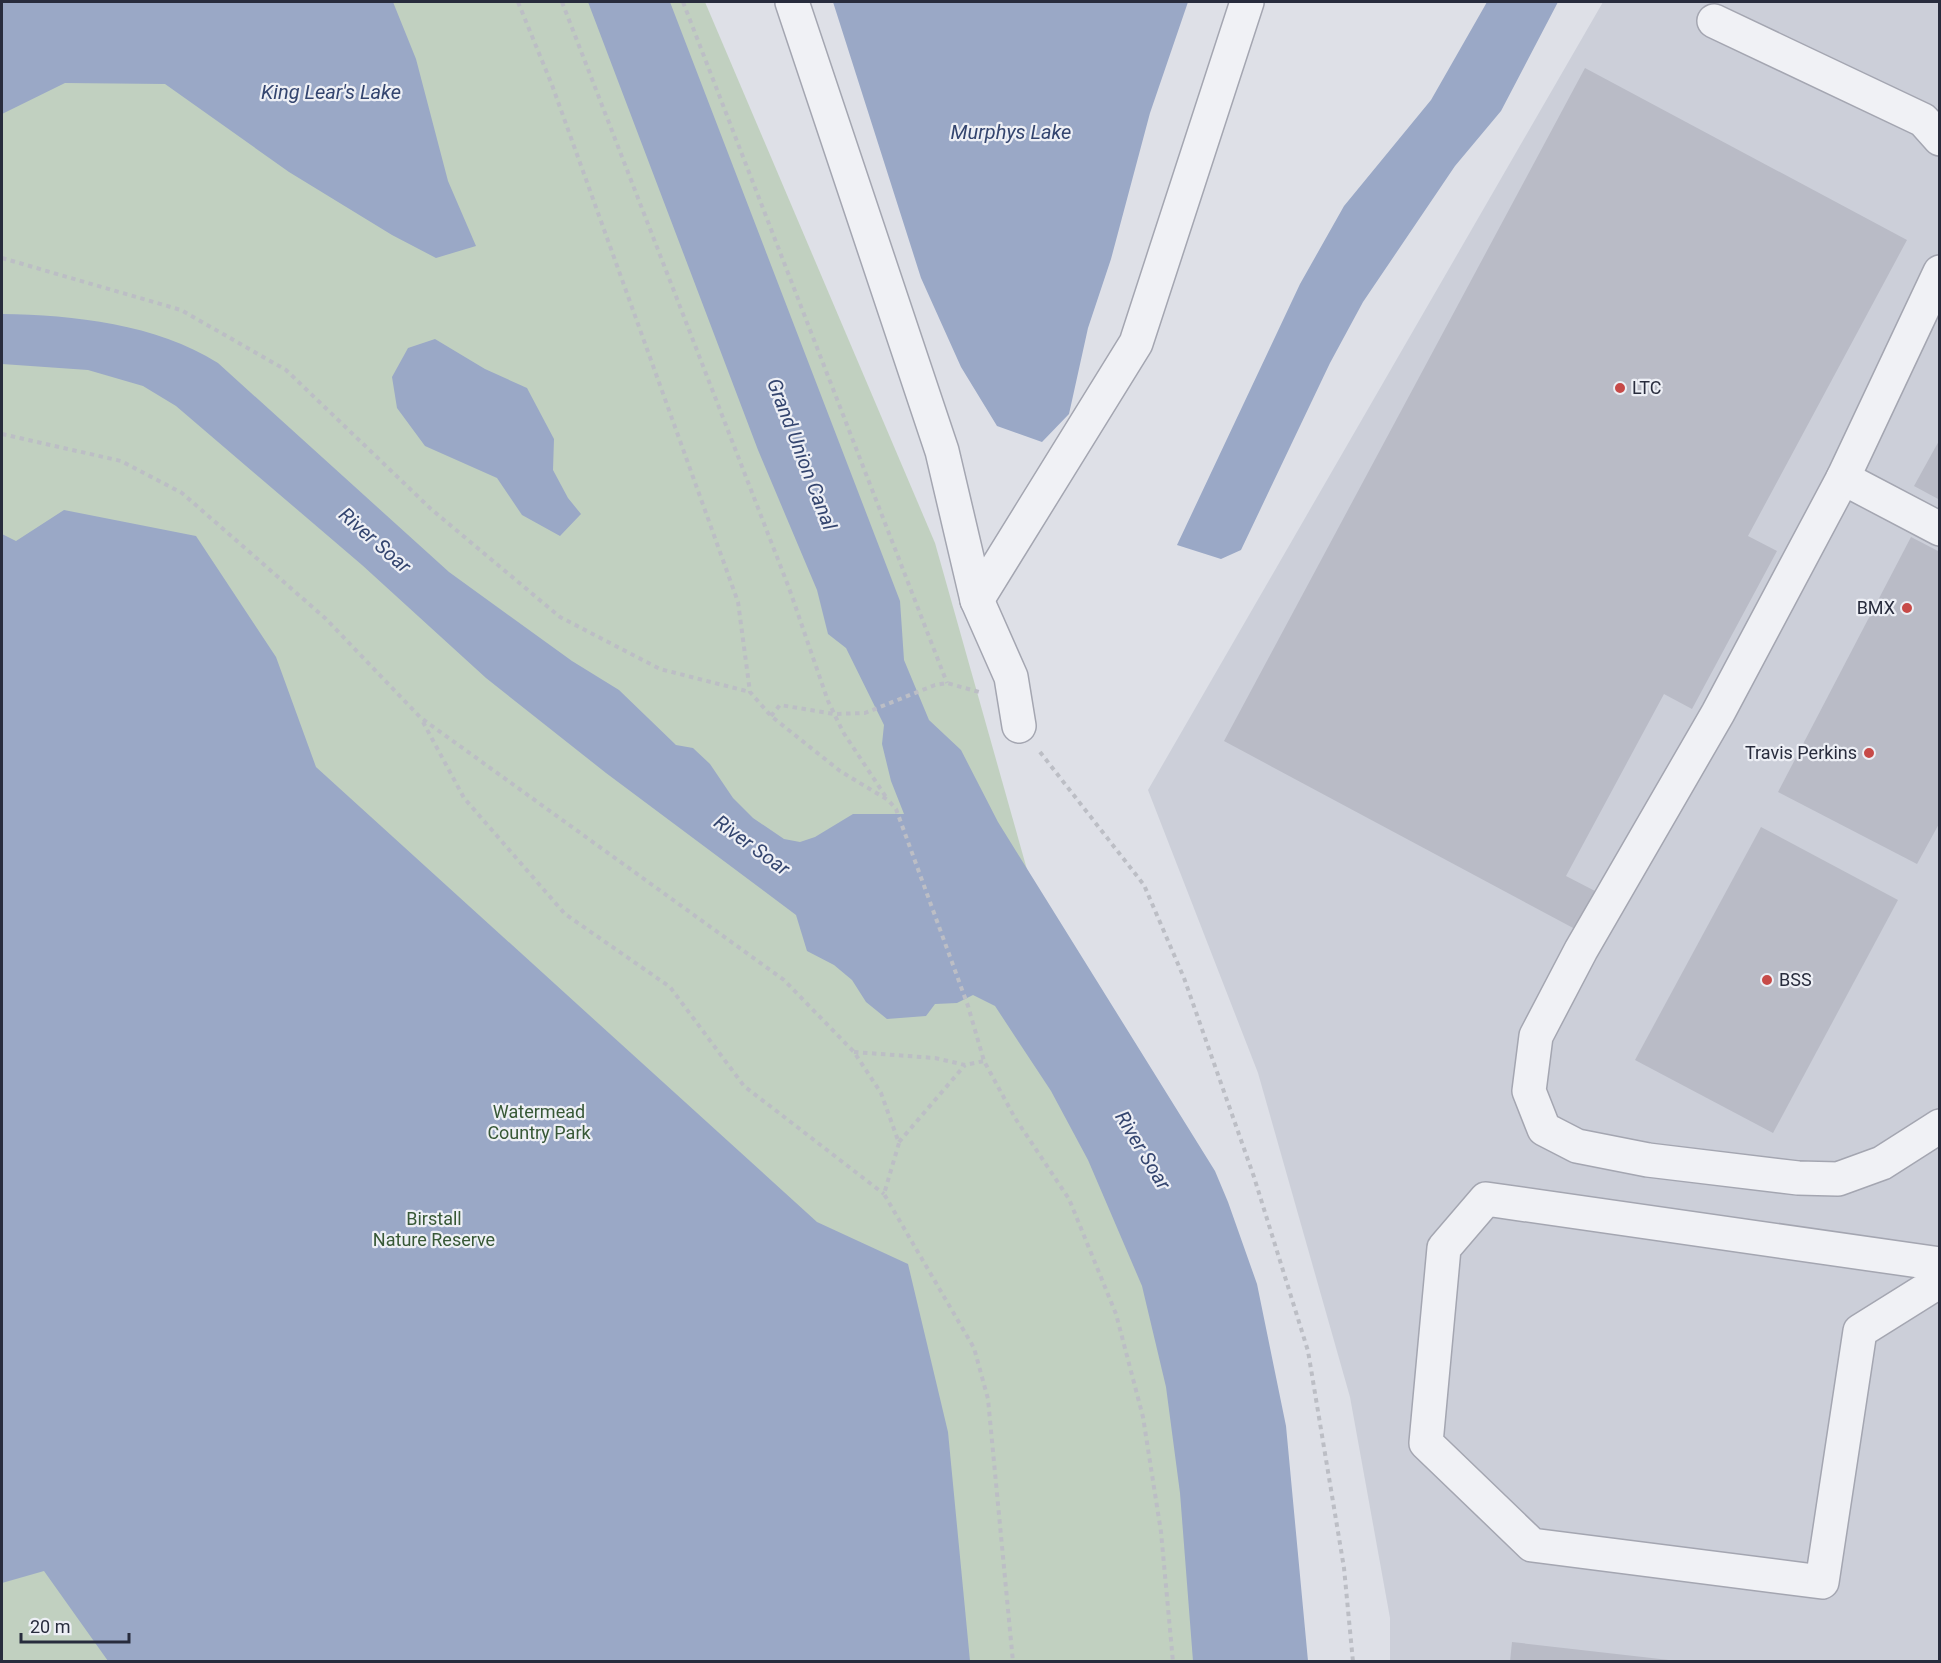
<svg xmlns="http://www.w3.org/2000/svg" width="1941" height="1663" font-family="Roboto,sans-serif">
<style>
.built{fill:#cccfd9}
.green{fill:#c1d0c0}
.water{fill:#9aa8c6}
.building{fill:#b9bbc6}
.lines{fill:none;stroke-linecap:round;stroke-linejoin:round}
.minor-casing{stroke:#a4a6b1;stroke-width:36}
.path{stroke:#bcbec5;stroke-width:4;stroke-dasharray:4.5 4.5;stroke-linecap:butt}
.minor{stroke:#f0f1f5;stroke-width:33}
.poi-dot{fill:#c74a48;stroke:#edeff5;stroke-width:2}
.labels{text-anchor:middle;stroke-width:4.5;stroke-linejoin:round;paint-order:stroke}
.poi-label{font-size:18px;fill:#282c3d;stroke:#edeff5;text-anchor:start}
.park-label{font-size:18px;fill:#375836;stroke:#edeff5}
.water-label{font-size:20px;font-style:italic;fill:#34456f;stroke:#edeff5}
</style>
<rect width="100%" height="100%" fill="#dee0e7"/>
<path class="built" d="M1603,2h336v1659h-549v-43l-40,-221 -92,-324 -110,-283z"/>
<path class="green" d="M2,2h703l230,541 315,1118 -1248,1z"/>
<g class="water">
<path d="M2,2h391l23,57 32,122 28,65 -40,12 -44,-23 -103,-63 -124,-88 -100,-1 -63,31z"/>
<path d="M588,2h82l230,599 4,59 25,60 32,30 37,72 217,349 13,31 29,82 29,142 22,235h-115l-13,-168 -14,-106 -24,-101 -54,-126 -37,-69 -56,-85 -22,-11 -16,8 -22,1 -9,12 -39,3 -21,-17 -14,-22 -18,-15 -27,-14 -11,-36 -190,-142 -120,-95 -124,-113 -186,-159 -33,-20 -55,-16 -86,-6v-50c72,1 154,10 216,49l231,209 123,89 47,29 57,55 17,3 17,16 23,34 20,20 31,21 16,3 15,-5 38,-23h51l-13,-33 -9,-37 2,-19 -38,-77 -18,-14 -11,-44 -59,-140z"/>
<path d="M833,2h355l-38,111 -39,146 -23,69 -19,86 -27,28 -45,-16 -36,-59 -40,-89z"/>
<path d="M1487,2h71l-57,109 -46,55 -92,136 -33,61 -89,187 -20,9 -44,-14 123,-261 44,-78 87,-106z"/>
<path d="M435,339l50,30 42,19 27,51 -1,31 15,28 13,16 -21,22 -38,-21 -25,-37 -72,-32 -28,-38 -5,-31 16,-29z"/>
<path d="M64,510l132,26 80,121 40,110 501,455 91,42 40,168 22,229h-862l-64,-90 -42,12v-1049l14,7z"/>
</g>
<g class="building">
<path d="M1585,68l322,172 -159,296 29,15 -85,158 -28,-15 -98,182 29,15 -20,38 -351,-188z"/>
<path d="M1940,439v61l-26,-14z"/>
<path d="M1911,537l29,15v270l-23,42 -139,-72z"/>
<path d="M1761,827l137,73 -125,233 -138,-73z"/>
<path d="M1512,1642l157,18v2h-159z"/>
</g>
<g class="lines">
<g class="minor-casing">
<g id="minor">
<path d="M792,2l150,449 35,149 34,77 8,49"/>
<path d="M1714,21l209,99 17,19"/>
<path d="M1940,272l-97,206 -125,235 -137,237 -45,86 -7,55 15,38 33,17 71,14 150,18 40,1 44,-16 58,-37"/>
<path d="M1843,478l97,51"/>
<path d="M977,600l159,-257 111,-341"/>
<path d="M1940,1264l-454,-65 -42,49 -18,195 106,102 290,37 38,-251 80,-50"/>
</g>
</g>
<g class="path">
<path d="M518,2l34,83 186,517 12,90 21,24 69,55 48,29 8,9 72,197 16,55 31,57 54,81 47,115 27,103 18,115 12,130"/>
<path d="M562,2l227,586 39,113 15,31 43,65"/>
<path d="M683,2l264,681"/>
<path d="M2,258l179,52 105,60 145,139 129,108 100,52 90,23"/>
<path d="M2,434l119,27 61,32 143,125 96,100 363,262 70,72 27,41 18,50 -15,51 90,154 14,51 25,263"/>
<path d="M771,716l9,-11 54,9 31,-1 70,-28 12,-2 32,9"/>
<path d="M423,722l41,76 101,116 105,73 74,99 140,108"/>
<path d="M1040,752l104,133 40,93 70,199 54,174 36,217 9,94"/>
<path d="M854,1052l81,6 30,7 19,-4"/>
<path d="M899,1142l66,-77"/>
</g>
<use href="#minor" class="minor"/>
</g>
<g class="poi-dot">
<circle cx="1620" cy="388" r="6"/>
<circle cx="1907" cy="608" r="6"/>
<circle cx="1869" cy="753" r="6"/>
<circle cx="1767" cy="980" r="6"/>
</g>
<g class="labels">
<g class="poi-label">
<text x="1632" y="394">LTC</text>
<text x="1895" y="614" text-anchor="end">BMX</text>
<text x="1857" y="759" text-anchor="end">Travis Perkins</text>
<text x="1779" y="986">BSS</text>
</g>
<g class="park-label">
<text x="539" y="1118">Watermead<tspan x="539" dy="21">Country Park</tspan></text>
<text x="434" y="1225">Birstall<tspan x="434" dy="21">Nature Reserve</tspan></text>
</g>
<g class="water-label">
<text x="331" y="99">King Lear's Lake</text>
<text x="1011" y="139">Murphys Lake</text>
<text transform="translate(802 454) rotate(69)" y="7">Grand Union Canal</text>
<text transform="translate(375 540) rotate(41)" y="7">River Soar</text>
<text transform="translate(752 845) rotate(36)" y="7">River Soar</text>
<text transform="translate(1143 1150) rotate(59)" y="7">River Soar</text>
</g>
</g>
<rect width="1941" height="1663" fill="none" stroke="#282c3d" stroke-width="6"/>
<path d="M21 1633v9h108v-9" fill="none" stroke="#282c3d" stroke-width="3"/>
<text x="30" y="1633" font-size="18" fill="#282c3d" stroke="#edeff5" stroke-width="4.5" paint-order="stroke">20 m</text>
</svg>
